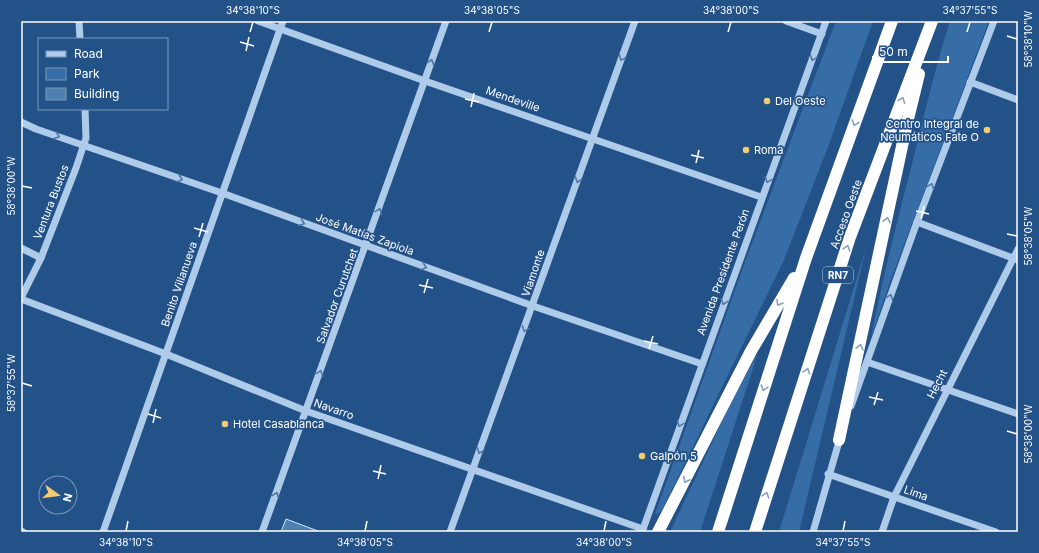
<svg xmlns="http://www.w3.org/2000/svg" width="1039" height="553" font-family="Inter,sans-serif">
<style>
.green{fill:#376da6}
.building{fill:#507fb2;stroke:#d4e5f8}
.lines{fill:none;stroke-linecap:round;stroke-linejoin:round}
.minor{stroke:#afcbea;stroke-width:7}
.highway{stroke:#fff;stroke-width:12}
.oneway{stroke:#4d76a6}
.oneway2{stroke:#86a0be}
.ticks{fill:none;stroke:#fff;stroke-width:1.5}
.poi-dot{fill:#f5cc72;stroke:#235289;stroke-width:1.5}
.labels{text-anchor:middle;stroke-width:3.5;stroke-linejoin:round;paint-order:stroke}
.shield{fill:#235289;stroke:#bdcbdc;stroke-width:1}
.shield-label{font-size:10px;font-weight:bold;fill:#fff}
.street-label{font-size:11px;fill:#fff;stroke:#235289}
.poi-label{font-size:11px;fill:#fff;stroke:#235289;text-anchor:start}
.neatline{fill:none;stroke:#fff;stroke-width:1.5}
.ticks-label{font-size:10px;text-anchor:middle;fill:#fff}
</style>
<rect width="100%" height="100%" fill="#235289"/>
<g class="green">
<path d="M836,21h37l-45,126 -44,113 -122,250 -6,5 -1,-1 90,-252z"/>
<path d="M950,21h39l-99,261 -19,56c11,-58 26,-116 41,-174 12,-48 23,-96 38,-143z"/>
<path d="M866,248l-67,284h-20z"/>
<path d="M758,353l-58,179h-30l64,-136z"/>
</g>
<path class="building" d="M286,519l32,12v1h-37z"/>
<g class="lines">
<g class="minor">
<path d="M79,21l1,18"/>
<path d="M258,21l167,60 336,116"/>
<path d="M786,21l36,13"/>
<path d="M970,82l48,18"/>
<path d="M21,122l15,7 186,64 311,113 169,58"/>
<path d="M917,222l101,38"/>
<path d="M21,248l20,10"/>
<path d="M21,298l20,-40 35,-90 10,-30 -1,-29"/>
<path d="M21,299l145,55 140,57 337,118"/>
<path d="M867,362l151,52"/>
<path d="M851,406l66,-184 77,-201"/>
<path d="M828,474l168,58"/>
<path d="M21,531l2,1"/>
<path d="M103,532l180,-511"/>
<path d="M262,532l184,-511"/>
<path d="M450,532l185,-511"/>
<path d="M642,532l184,-511"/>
<path d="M813,532l27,-94"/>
<path d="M882,532l12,-35 124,-248"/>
</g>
<g class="highway">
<path d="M839,440l68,-317 12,-49"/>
<path d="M658,532l93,-181 43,-73"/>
<path d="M718,532l88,-274 86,-237"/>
<path d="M755,532l95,-295 82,-216"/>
</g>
</g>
<defs><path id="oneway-chevron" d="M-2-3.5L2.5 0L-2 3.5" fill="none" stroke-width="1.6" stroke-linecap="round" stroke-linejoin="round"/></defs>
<g class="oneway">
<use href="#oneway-chevron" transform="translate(622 58) rotate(110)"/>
<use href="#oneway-chevron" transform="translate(813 58) rotate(110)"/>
<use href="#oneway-chevron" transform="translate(431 62) rotate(-71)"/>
<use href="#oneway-chevron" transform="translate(57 136) rotate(20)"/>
<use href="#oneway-chevron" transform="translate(180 179) rotate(19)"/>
<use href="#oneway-chevron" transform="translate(578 180) rotate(109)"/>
<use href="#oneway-chevron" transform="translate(768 180) rotate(110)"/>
<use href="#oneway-chevron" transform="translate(931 186) rotate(-69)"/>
<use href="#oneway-chevron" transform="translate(379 211) rotate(-70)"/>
<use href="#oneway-chevron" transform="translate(302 223) rotate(20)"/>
<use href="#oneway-chevron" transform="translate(424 267) rotate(20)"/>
<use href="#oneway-chevron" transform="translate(890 297) rotate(-70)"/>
<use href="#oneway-chevron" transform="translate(724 302) rotate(110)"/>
<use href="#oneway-chevron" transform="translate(525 329) rotate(110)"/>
<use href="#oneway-chevron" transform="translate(320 373) rotate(-70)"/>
<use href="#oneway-chevron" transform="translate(680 424) rotate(110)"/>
<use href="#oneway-chevron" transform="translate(480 451) rotate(110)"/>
<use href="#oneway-chevron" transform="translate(276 495) rotate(-70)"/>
</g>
<g class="oneway2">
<use href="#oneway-chevron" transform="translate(902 100) rotate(-69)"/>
<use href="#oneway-chevron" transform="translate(855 123) rotate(110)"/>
<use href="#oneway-chevron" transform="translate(887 220) rotate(-78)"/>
<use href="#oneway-chevron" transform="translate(847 248) rotate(-72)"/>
<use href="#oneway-chevron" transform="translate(779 303) rotate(120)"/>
<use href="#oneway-chevron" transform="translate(860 347) rotate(-77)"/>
<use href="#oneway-chevron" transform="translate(807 371) rotate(-72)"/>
<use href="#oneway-chevron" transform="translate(764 388) rotate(108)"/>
<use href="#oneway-chevron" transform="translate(686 480) rotate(117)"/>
<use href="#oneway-chevron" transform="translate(766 495) rotate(-72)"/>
</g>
<path class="ticks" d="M250,32l3,-10M489,32l3,-10M728,32l3,-10M967,32l3,-10M1007,36l10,3M240,42l14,4M246,51l3,-14M465,99l14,3M471,107l3,-14M691,155l13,3M696,163l3,-13M22,186l10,2M916,211l13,3M921,219l3,-13M194,228l14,4M1007,234l10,2M199,237l4,-14M419,285l14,3M424,293l4,-14M644,341l14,3M649,349l4,-13M22,383l10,3M869,397l14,3M874,405l4,-13M148,414l13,4M153,423l3,-14M1007,431l10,3M373,471l13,3M378,479l3,-14M126,531l2,-10M365,531l2,-10M604,531l2,-10M843,531l2,-10"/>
<g class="poi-dot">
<circle cx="767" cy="101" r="4"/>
<circle cx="987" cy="130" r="4"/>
<circle cx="746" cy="150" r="4"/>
<circle cx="225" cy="424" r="4"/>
<circle cx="642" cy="456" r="4"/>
</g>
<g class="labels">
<rect class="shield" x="823" y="267" width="30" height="16" rx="3"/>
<g class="shield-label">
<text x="838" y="279">RN7</text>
</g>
<g class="street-label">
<text transform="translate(513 99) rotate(19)" y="4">Mendeville</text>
<text transform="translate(51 202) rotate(-69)" y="4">Ventura Bustos</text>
<text transform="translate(846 214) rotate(-70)" y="4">Acceso Oeste</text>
<text transform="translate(365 234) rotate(20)" y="4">José Matías Zapiola</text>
<text transform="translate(723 272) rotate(-70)" y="4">Avenida Presidente Perón</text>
<text transform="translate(533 273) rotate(-71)" y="4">Viamonte</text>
<text transform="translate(179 284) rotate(-71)" y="4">Benito Villanueva</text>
<text transform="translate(337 296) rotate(-70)" y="4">Salvador Curutchet</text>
<text transform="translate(937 384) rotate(-63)" y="4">Hecht</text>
<text transform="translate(334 409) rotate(19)" y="4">Navarro</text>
<text transform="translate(916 493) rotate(19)" y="4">Lima</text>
</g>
<g class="poi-label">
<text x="775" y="105">Del Oeste</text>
<text x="979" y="128" text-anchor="end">Centro Integral de<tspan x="979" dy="13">Neumáticos Fate O</tspan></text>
<text x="754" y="154">Roma</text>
<text x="233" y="428">Hotel Casablanca</text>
<text x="650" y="460">Galpón 5</text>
</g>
</g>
<rect width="1039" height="553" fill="none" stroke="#235289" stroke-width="44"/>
<rect x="38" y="38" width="130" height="72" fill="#235289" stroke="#7b97b8"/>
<rect x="46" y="51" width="20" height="6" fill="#afcbea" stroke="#7b97b8"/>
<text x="74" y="58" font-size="12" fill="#ffffff">Road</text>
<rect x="46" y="68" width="20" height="12" fill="#376da6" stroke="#7b97b8"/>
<text x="74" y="78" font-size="12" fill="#ffffff">Park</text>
<rect x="46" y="88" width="20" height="12" fill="#507fb2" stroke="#7b97b8"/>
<text x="74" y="98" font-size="12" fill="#ffffff">Building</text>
<g transform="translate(58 495) rotate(104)"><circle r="19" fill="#235289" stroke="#7b97b8"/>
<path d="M0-3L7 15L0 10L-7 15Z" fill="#f5cc72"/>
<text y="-6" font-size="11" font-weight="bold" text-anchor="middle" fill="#ffffff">N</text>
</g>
<path d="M873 56v6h75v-6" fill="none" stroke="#ffffff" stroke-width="2"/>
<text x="879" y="56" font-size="12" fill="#ffffff" stroke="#235289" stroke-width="3" paint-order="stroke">50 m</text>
<rect x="22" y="22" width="995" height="509" class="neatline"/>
<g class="ticks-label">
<text x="253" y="14">34°38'10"S</text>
<text x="492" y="14">34°38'05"S</text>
<text x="731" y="14">34°38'00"S</text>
<text x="970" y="14">34°37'55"S</text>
<text transform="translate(1028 39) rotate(-90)" y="4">58°38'10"W</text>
<text transform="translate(11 186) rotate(-90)" y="4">58°38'00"W</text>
<text transform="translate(1028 236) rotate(-90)" y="4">58°38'05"W</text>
<text transform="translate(11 383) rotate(-90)" y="4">58°37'55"W</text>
<text transform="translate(1028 434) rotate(-90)" y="4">58°38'00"W</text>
<text x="126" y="546">34°38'10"S</text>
<text x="365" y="546">34°38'05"S</text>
<text x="604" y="546">34°38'00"S</text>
<text x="843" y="546">34°37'55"S</text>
</g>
</svg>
